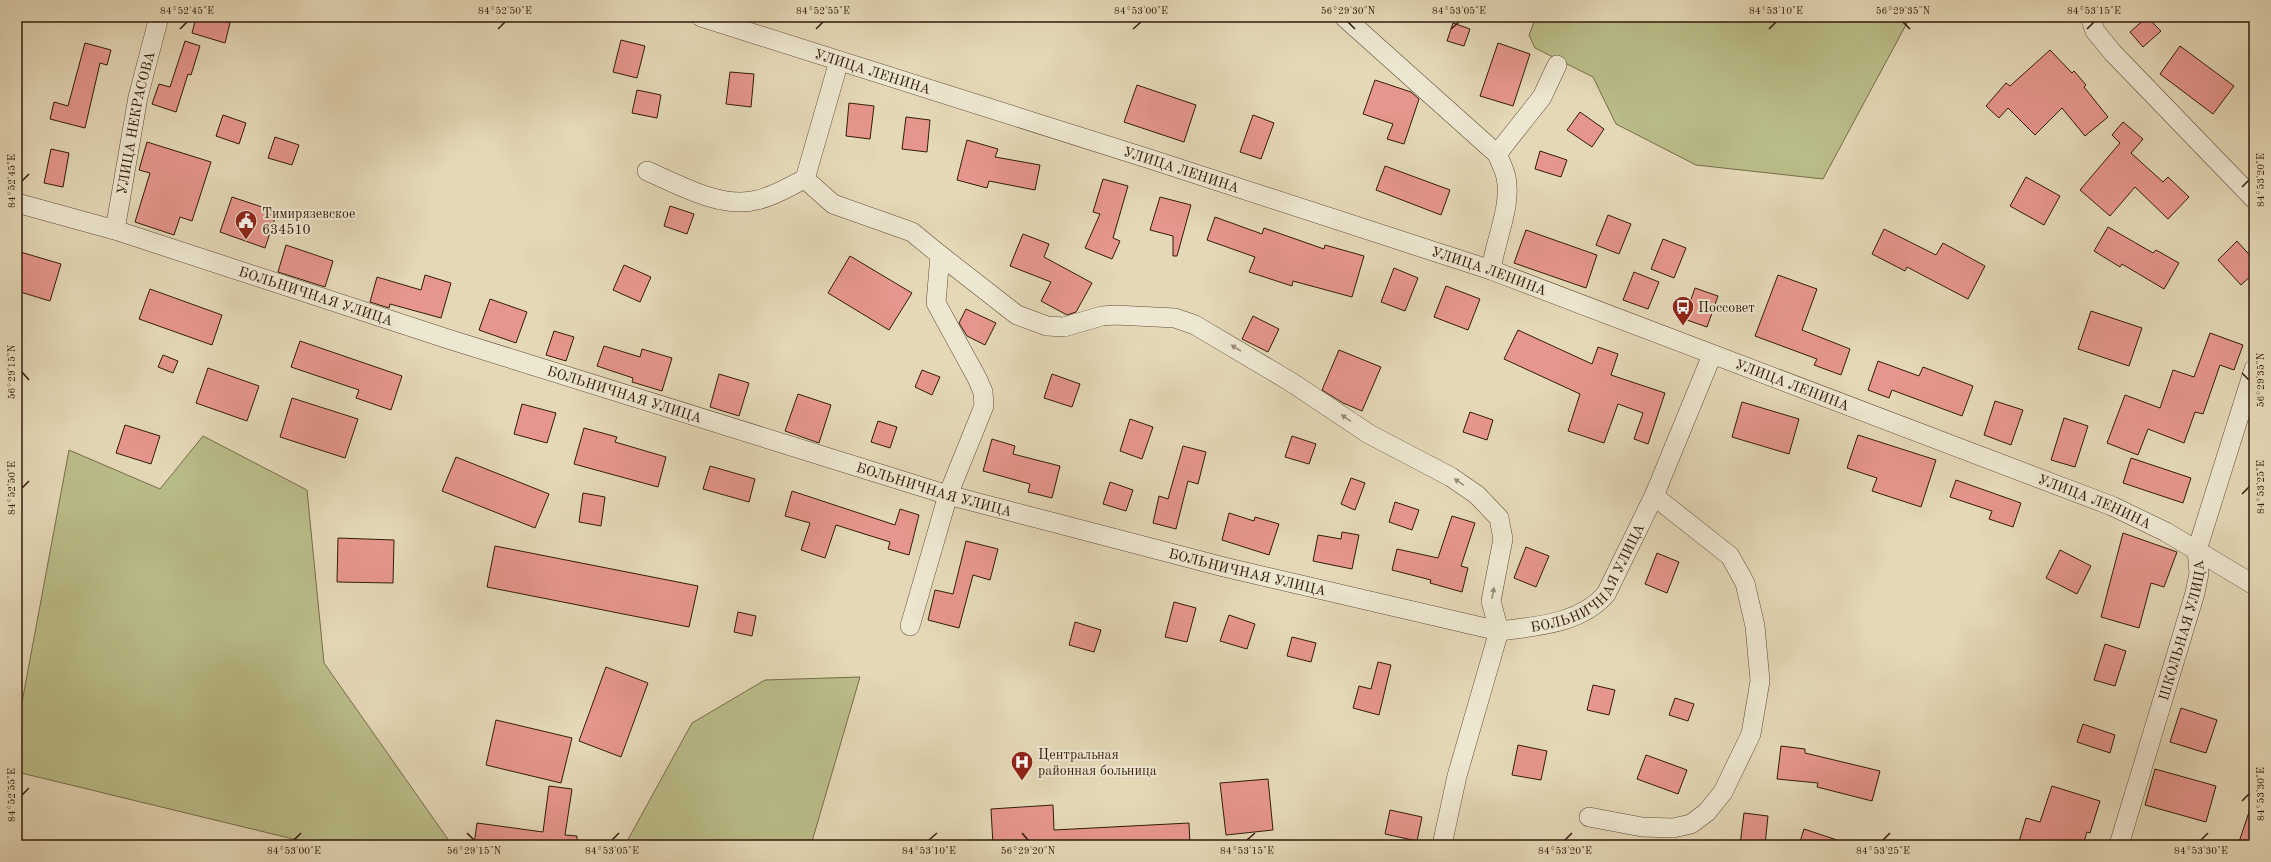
<svg xmlns="http://www.w3.org/2000/svg" width="2271" height="862" font-family="'Old Standard TT',serif">
<style>
.green{fill:#babd89;stroke:#766c4a}
.building{fill:#e6968c;stroke:#331b0b}
.lines{fill:none;stroke-linecap:round;stroke-linejoin:round}
.minor-casing{stroke:#5f4a36;stroke-width:20}
.minor{stroke:#ede6d0;stroke-width:19}
.oneway{fill:#998b77}
.ticks{fill:none;stroke:#331b0b;stroke-width:1.5}
.labels{text-anchor:middle;stroke-width:4;stroke-linejoin:round;paint-order:stroke}
.street-label{font-size:14px;fill:#331b0b;stroke:#ede6d0}
.poi-label{font-size:14px;fill:#331b0b;stroke:#ede6d0;text-anchor:start}
.neatline{fill:none;stroke:#331b0b;stroke-width:1.5}
.ticks-label{font-size:10px;text-anchor:middle;fill:#331b0b}
</style>
<rect width="100%" height="100%" fill="#e4d8b6"/>
<filter id="stains"><feTurbulence type="fractalNoise" baseFrequency=".005" numOctaves="4"/><feColorMatrix values="0 0 0 0 .2 0 0 0 0 .09 0 0 0 0 .02 0 0 0 .5 -.17"/></filter>
<radialGradient id="worn" r=".72"><stop offset=".6" stop-color="#630" stop-opacity="0"/><stop offset="1" stop-color="#630" stop-opacity=".3"/></radialGradient>
<g class="green">
<path d="M1536,17h363l9,4 -85,158 -127,-14 -80,-41 -23,-47 -58,-29 -6,-13z"/>
<path d="M203,436l104,54 17,173 128,182h-134l-301,-73v-43l52,-279 91,39z"/>
<path d="M860,677l-49,168h-186l67,-122 73,-43z"/>
</g>
<g class="building">
<path d="M196,17h14l20,6 -5,20 -33,-10z"/>
<path d="M2147,17l14,14 -18,16 -13,-15z"/>
<path d="M1453,23l17,6 -6,17 -17,-5z"/>
<path d="M621,40l24,6 -8,32 -24,-6z"/>
<path d="M185,41l15,5 -9,29 -3,-1 -12,38 -24,-8 7,-20 11,3z"/>
<path d="M85,43l26,7 -4,15 -7,-2 -15,65 -35,-9 4,-17 14,4z"/>
<path d="M1498,43l32,11 -17,52 -33,-10z"/>
<path d="M2180,46l54,40 -21,28 -53,-40z"/>
<path d="M2050,50l22,23 2,-2 12,14 -2,2 24,30 -23,19 -23,-28 -27,27 -27,-27 -9,10 -13,-12 20,-23 4,3z"/>
<path d="M730,72l24,2 -3,33 -25,-3z"/>
<path d="M1375,80l36,12 8,7 -15,45 -17,-5 6,-15 -30,-10z"/>
<path d="M1137,85l59,20 -12,37 -60,-20z"/>
<path d="M637,90l24,5 -4,23 -25,-5z"/>
<path d="M849,103l25,3 -4,33 -24,-3z"/>
<path d="M1580,112l24,17 -12,18 -25,-17z"/>
<path d="M223,115l23,8 -7,21 -23,-8z"/>
<path d="M1253,115l21,8 -13,36 -21,-7z"/>
<path d="M906,117l24,3 -3,32 -25,-3z"/>
<path d="M2123,122l20,17 -12,14 32,29 5,-5 21,20 -21,22 -33,-32 -25,29 -30,-26 40,-47 -8,-8z"/>
<path d="M275,137l24,8 -7,20 -24,-7z"/>
<path d="M967,140l31,9 -3,8 45,8 -5,25 -46,-9 -2,7 -30,-8z"/>
<path d="M147,142l64,20 -19,59 -12,-4 -6,18 -39,-13 15,-49 -11,-3z"/>
<path d="M51,149l18,4 -6,34 -19,-4z"/>
<path d="M1540,151l27,9 -6,17 -26,-8z"/>
<path d="M1385,166l65,24 -9,25 -65,-25z"/>
<path d="M2026,177l34,19 -16,29 -34,-19z"/>
<path d="M1103,179l25,7 -15,52 7,3 -8,18 -27,-11 15,-34 -7,-2z"/>
<path d="M232,197l45,15 -12,36 -45,-16z"/>
<path d="M1160,197l31,8 -14,51h-4v-20l-23,-6z"/>
<path d="M670,206l24,8 -7,20 -23,-8z"/>
<path d="M1608,215l23,9 -12,30 -23,-9z"/>
<path d="M1215,217l47,17 2,-6 60,21 1,-4 39,11 -12,41 -59,-16 -1,5 -43,-14 6,-15 -48,-17z"/>
<path d="M2108,227l45,26 3,-3 23,13 -15,26 -42,-25 -2,3 -26,-16z"/>
<path d="M1884,229l52,26 7,-12 42,23 -17,33 -61,-32 -2,4 -33,-17z"/>
<path d="M1526,230l71,25 -11,33 -72,-25z"/>
<path d="M1023,234l26,10 -5,13 48,26 -16,29 -9,3 -26,-14 10,-19 -41,-16z"/>
<path d="M1663,239l23,9 -12,30 -23,-9z"/>
<path d="M2237,241l17,19v13l-13,12 -23,-25z"/>
<path d="M286,245l47,16 -8,26 -47,-15z"/>
<path d="M17,251l44,13 -11,37 -33,-10z"/>
<path d="M850,256l62,37 -23,37 -61,-37z"/>
<path d="M624,265l27,12 -11,25 -27,-12z"/>
<path d="M1394,268l24,10 -13,33 -24,-9z"/>
<path d="M1634,272l25,10 -11,27 -25,-9z"/>
<path d="M425,275l26,8 -10,35 -51,-14 -1,4 -19,-6 7,-25 44,13z"/>
<path d="M1778,275l39,14 -15,41 48,19 -9,26 -27,-10 3,-6 -62,-23z"/>
<path d="M1446,286l34,13 -12,31 -34,-13z"/>
<path d="M1695,288l23,8 -11,31 -23,-8z"/>
<path d="M150,289l72,26 -10,30 -73,-26z"/>
<path d="M490,299l37,13 -11,31 -37,-13z"/>
<path d="M966,309l30,14 -11,22 -18,-9 -8,-13z"/>
<path d="M2091,311l51,17 -13,38 -51,-17z"/>
<path d="M1253,316l26,13 -11,23 -26,-13z"/>
<path d="M1518,330l74,34 6,-17 20,7 -7,21 54,18 -17,51 -14,-5 9,-26 -25,-9 -14,39 -36,-12 12,-37 -76,-35z"/>
<path d="M554,331l20,6 -8,24 -20,-6z"/>
<path d="M2210,333l33,12 -9,25 -14,-5 -17,49 -8,-2 -11,31 -36,-14 -10,26 -31,-12 18,-48 35,13 13,-38 21,7z"/>
<path d="M300,341l102,35 -11,34 -35,-12 3,-8 -68,-23z"/>
<path d="M604,346l36,11 2,-8 30,9 -10,33 -30,-9 1,-4 -36,-12z"/>
<path d="M1339,350l42,17 -19,44 -19,-8 -21,-13z"/>
<path d="M163,355l15,6 -5,12 -15,-6z"/>
<path d="M1878,361l41,15 4,-9 50,19 -11,30 -70,-26 -3,8 -21,-8z"/>
<path d="M208,368l51,18 -12,35 -51,-18z"/>
<path d="M922,370l18,7 -8,18 -17,-8z"/>
<path d="M719,374l30,9 -10,33 -29,-9z"/>
<path d="M1052,374l28,10 -8,23 -28,-9z"/>
<path d="M798,394l33,11 -12,38 -34,-12z"/>
<path d="M292,398l66,21 -13,39 -65,-21z"/>
<path d="M1995,401l28,9 -12,35 -27,-10z"/>
<path d="M1742,402l57,17 -10,35 -57,-17z"/>
<path d="M522,404l34,9 -9,30 -33,-9z"/>
<path d="M1470,412l23,8 -6,20 -24,-8z"/>
<path d="M2064,418l24,8 -13,41 -24,-7z"/>
<path d="M1130,419l23,8 -11,32 -22,-8z"/>
<path d="M878,421l19,6 -7,21 -19,-6z"/>
<path d="M125,425l35,11 -9,28 -35,-11z"/>
<path d="M584,428l33,9 -2,5 51,15 -8,30 -84,-23z"/>
<path d="M1858,435l78,25 -15,47 -49,-16 5,-13 -30,-10z"/>
<path d="M1292,436l24,8 -7,20 -24,-7z"/>
<path d="M992,439l23,7 -2,8 47,12 -8,32 -24,-6 2,-8 -47,-13z"/>
<path d="M1183,446l23,6 -8,32 -10,-3 -12,48 -23,-6 6,-27 9,3z"/>
<path d="M456,457l93,37 -14,34 -93,-37z"/>
<path d="M2131,458l60,20 -8,25 -60,-20z"/>
<path d="M710,466l45,13 -6,23 -46,-13z"/>
<path d="M1351,478l14,5 -10,27 -14,-6z"/>
<path d="M1956,480l65,23 -8,24 -24,-8 3,-8 -42,-14z"/>
<path d="M1110,482l23,8 -7,21 -23,-7z"/>
<path d="M792,491l103,34 5,-16 19,6 -10,40 -21,-6 2,-7 -54,-17 -11,33 -24,-8 9,-27 -25,-7z"/>
<path d="M583,493l22,4 -4,29 -22,-4z"/>
<path d="M1395,502l24,8 -7,20 -23,-8z"/>
<path d="M1229,513l25,8 1,-4 24,7 -10,31 -47,-15z"/>
<path d="M1452,516l23,7 -14,43 7,2 -6,24 -32,-9 1,-3 -39,-10 5,-21 41,9z"/>
<path d="M1342,532l17,3 -7,34 -39,-8 5,-26 23,4z"/>
<path d="M2123,533l54,19 -13,35 -13,-4 -12,45 -38,-11z"/>
<path d="M338,538l56,2 -1,43 -56,-1z"/>
<path d="M966,541l32,8 -8,31 -17,-5 -14,53 -31,-8 7,-30 18,4z"/>
<path d="M495,546l203,40 -9,41 -202,-40z"/>
<path d="M1526,547l23,9 -13,31 -22,-9z"/>
<path d="M2060,550l31,16 -14,28 -31,-16z"/>
<path d="M1657,553l22,9 -12,31 -22,-9z"/>
<path d="M1174,602l22,6 -9,34 -22,-5z"/>
<path d="M738,612l18,4 -4,20 -18,-4z"/>
<path d="M1229,615l26,9 -8,25 -27,-8z"/>
<path d="M1075,622l26,8 -7,22 -25,-7z"/>
<path d="M1292,637l24,6 -5,19 -24,-6z"/>
<path d="M2105,644l21,7 -11,35 -21,-6z"/>
<path d="M1378,662l13,3 -12,50 -26,-7 6,-22 12,3z"/>
<path d="M606,667l42,16 -27,74 -42,-16z"/>
<path d="M1593,685l22,5 -6,25 -22,-5z"/>
<path d="M1675,698l19,6 -6,17 -19,-6z"/>
<path d="M2181,708l36,12 -11,33 -36,-11z"/>
<path d="M496,720l76,18 -11,45 -75,-18z"/>
<path d="M2083,724l32,11 -5,18 -33,-11z"/>
<path d="M1518,745l29,6 -6,29 -29,-5z"/>
<path d="M1781,746l24,3v4l75,18 -8,30 -55,-14 1,-4 -41,-4z"/>
<path d="M1646,755l41,15 -9,24 -41,-15z"/>
<path d="M2155,769l61,17 -10,36 -61,-17z"/>
<path d="M1268,779l5,51 -47,5 -6,-52z"/>
<path d="M549,786l23,3 -7,46 12,1v9h-103l3,-22 66,9z"/>
<path d="M2052,786l48,15 -10,32 -3,-1 -4,13h-65l8,-27 14,4z"/>
<path d="M1053,805l1,25 135,-7 1,22h-197l-2,-36z"/>
<path d="M2251,806h3v39h-16z"/>
<path d="M1390,810l32,7 -5,24 -32,-7z"/>
<path d="M1744,813l24,3 -3,29h-25z"/>
<path d="M1804,829l39,13 -1,3h-43z"/>
</g>
<g class="lines">
<g class="minor-casing">
<g id="minor">
<path id="s1" d="M701,17l452,143 338,110 621,236 54,26 88,53"/>
<path d="M1344,17l153,137"/>
<path d="M2090,17l5,14 18,22 141,146"/>
<path d="M647,171c33,14 73,38 110,29 16,-3 33,-14 48,-21l34,-118"/>
<path d="M805,179l28,25 79,28 28,23 -4,48 41,75 6,14 1,14 -36,89 -38,131"/>
<path id="s2" d="M17,203l98,27 333,109 500,156 276,72 275,64c38,-5 81,-7 107,-37l48,-98 58,-141"/>
<path id="s3" d="M115,230l23,-133 21,-80"/>
<path d="M940,255l77,60 30,11 17,1 38,-11 13,-1 60,3 20,7 96,57 78,52 82,43 26,18 22,23 4,21 -12,62 8,30 -42,145 -15,69"/>
<path d="M1491,270c4,-29 21,-64 15,-93 -2,-8 -6,-16 -9,-23l45,-57 15,-32"/>
<path d="M1589,817l53,10 31,1 18,-4 16,-12 16,-20 28,-58 9,-53 -5,-55 -10,-43 -15,-27 -76,-60"/>
<path id="s4" d="M2119,845l76,-252 4,-20 -2,-23 57,-181"/>
</g>
</g>
<use href="#minor" class="minor"/>
</g>
<defs><path id="oneway-solid" d="M-6-.8H1V-3.2L6.5 0L1 3.2V.8H-6Z"/></defs>
<g class="oneway">
<use href="#oneway-solid" transform="translate(1236 348) rotate(-148)"/>
<use href="#oneway-solid" transform="translate(1346 418) rotate(-146)"/>
<use href="#oneway-solid" transform="translate(1459 482) rotate(-146)"/>
<use href="#oneway-solid" transform="translate(1493 593) rotate(-80)"/>
</g>
<path class="ticks" d="M1348,22l7,7M1903,22l7,7M180,29l7,-7M498,29l7,-7M816,29l7,-7M1133,29l8,-7M1451,29l8,-7M1769,29l7,-7M2087,29l7,-7M22,181l7,-7M2242,187l7,-7M22,372l7,8M2242,373l7,7M22,488l7,-7M2242,494l7,-7M22,795l7,-7M2242,801l7,-7M467,833l7,7M1022,833l6,7M294,840l7,-7M612,840l7,-7M929,840l8,-7M1247,840l8,-7M1565,840l7,-7M1883,840l7,-7M2201,840l7,-7"/>
<defs>
<g id="civic-pin" transform="scale(1.15)"><path d="M0 17L-7.5 6A9.5 9.5 0 1 1 7.5 6Z" fill="#8f2418" stroke="#ede6d0"/><path d="M-.6-6.5H3V-4.5H.6V-3L4-1V1h2V6H-6V1h2V-1L-.6-3ZM-1.2 2.5V6h2.4V2.5Z" fill="#fff"/></g>
<g id="bus-pin" transform="scale(1.15)"><path d="M0 17L-7.5 6A9.5 9.5 0 1 1 7.5 6Z" fill="#8f2418" stroke="#ede6d0"/><path d="M-5-6H5V4H4V6H2V4H-2V6H-4V4H-5ZM-3.5-4V0h7V-4ZM-3.5 1.2v1.5H-2V1.2ZM2 1.2v1.5H3.5V1.2Z" fill="#fff"/></g>
<g id="hospital-pin" transform="scale(1.15)"><path d="M0 17L-7.5 6A9.5 9.5 0 1 1 7.5 6Z" fill="#8f2418" stroke="#ede6d0"/><path d="M-5-5h3v3.5h4V-5h3V5h-3V1.5h-4V5h-3Z" fill="#fff"/></g>
</defs>
<g fill-rule="evenodd">
<use href="#civic-pin" x="246" y="221"/>
<use href="#bus-pin" x="1683" y="307"/>
<use href="#hospital-pin" x="1022" y="762"/>
</g>
<g class="labels">
<g class="street-label">
<text dy="5" stroke="none"><textPath href="#s1" startOffset="180">УЛИЦА ЛЕНИНА</textPath></text>
<text dy="5" stroke="none"><textPath href="#s3" startOffset="109">УЛИЦА НЕКРАСОВА</textPath></text>
<text dy="5" stroke="none"><textPath href="#s1" startOffset="504">УЛИЦА ЛЕНИНА</textPath></text>
<text dy="5" stroke="none"><textPath href="#s1" startOffset="828">УЛИЦА ЛЕНИНА</textPath></text>
<text dy="5" stroke="none"><textPath href="#s2" startOffset="313">БОЛЬНИЧНАЯ УЛИЦА</textPath></text>
<text dy="5" stroke="none"><textPath href="#s1" startOffset="1152">УЛИЦА ЛЕНИНА</textPath></text>
<text dy="5" stroke="none"><textPath href="#s2" startOffset="637">БОЛЬНИЧНАЯ УЛИЦА</textPath></text>
<text dy="5" stroke="none"><textPath href="#s2" startOffset="961">БОЛЬНИЧНАЯ УЛИЦА</textPath></text>
<text dy="5" stroke="none"><textPath href="#s1" startOffset="1476">УЛИЦА ЛЕНИНА</textPath></text>
<text dy="5" stroke="none"><textPath href="#s2" startOffset="1285">БОЛЬНИЧНАЯ УЛИЦА</textPath></text>
<text dy="5" stroke="none"><textPath href="#s2" startOffset="1656">БОЛЬНИЧНАЯ УЛИЦА</textPath></text>
<text dy="5" stroke="none"><textPath href="#s4" startOffset="224">ШКОЛЬНАЯ УЛИЦА</textPath></text>
</g>
<g class="poi-label">
<text x="262" y="218">Тимирязевское<tspan x="262" dy="16">634510</tspan></text>
<text x="1698" y="312">Поссовет</text>
<text x="1038" y="759">Центральная<tspan x="1038" dy="16">районная больница</tspan></text>
</g>
</g>
<rect width="2271" height="862" fill="none" stroke="#e4d8b6" stroke-width="44"/>
<rect x="22" y="22" width="2227" height="818" class="neatline"/>
<g class="ticks-label">
<text x="187" y="14">84°52'45"E</text>
<text x="505" y="14">84°52'50"E</text>
<text x="823" y="14">84°52'55"E</text>
<text x="1141" y="14">84°53'00"E</text>
<text x="1348" y="14">56°29'30"N</text>
<text x="1459" y="14">84°53'05"E</text>
<text x="1776" y="14">84°53'10"E</text>
<text x="1903" y="14">56°29'35"N</text>
<text x="2094" y="14">84°53'15"E</text>
<text transform="translate(2260 180) rotate(-90)" y="4">84°53'20"E</text>
<text transform="translate(11 181) rotate(-90)" y="4">84°52'45"E</text>
<text transform="translate(11 372) rotate(-90)" y="4">56°29'15"N</text>
<text transform="translate(2260 380) rotate(-90)" y="4">56°29'35"N</text>
<text transform="translate(2260 487) rotate(-90)" y="4">84°53'25"E</text>
<text transform="translate(11 488) rotate(-90)" y="4">84°52'50"E</text>
<text transform="translate(2260 794) rotate(-90)" y="4">84°53'30"E</text>
<text transform="translate(11 795) rotate(-90)" y="4">84°52'55"E</text>
<text x="294" y="854">84°53'00"E</text>
<text x="474" y="854">56°29'15"N</text>
<text x="612" y="854">84°53'05"E</text>
<text x="929" y="854">84°53'10"E</text>
<text x="1028" y="854">56°29'20"N</text>
<text x="1247" y="854">84°53'15"E</text>
<text x="1565" y="854">84°53'20"E</text>
<text x="1883" y="854">84°53'25"E</text>
<text x="2201" y="854">84°53'30"E</text>
</g>
<rect width="100%" height="100%" filter="url(#stains)"/>
<rect width="100%" height="100%" fill="url(#worn)"/>
</svg>
